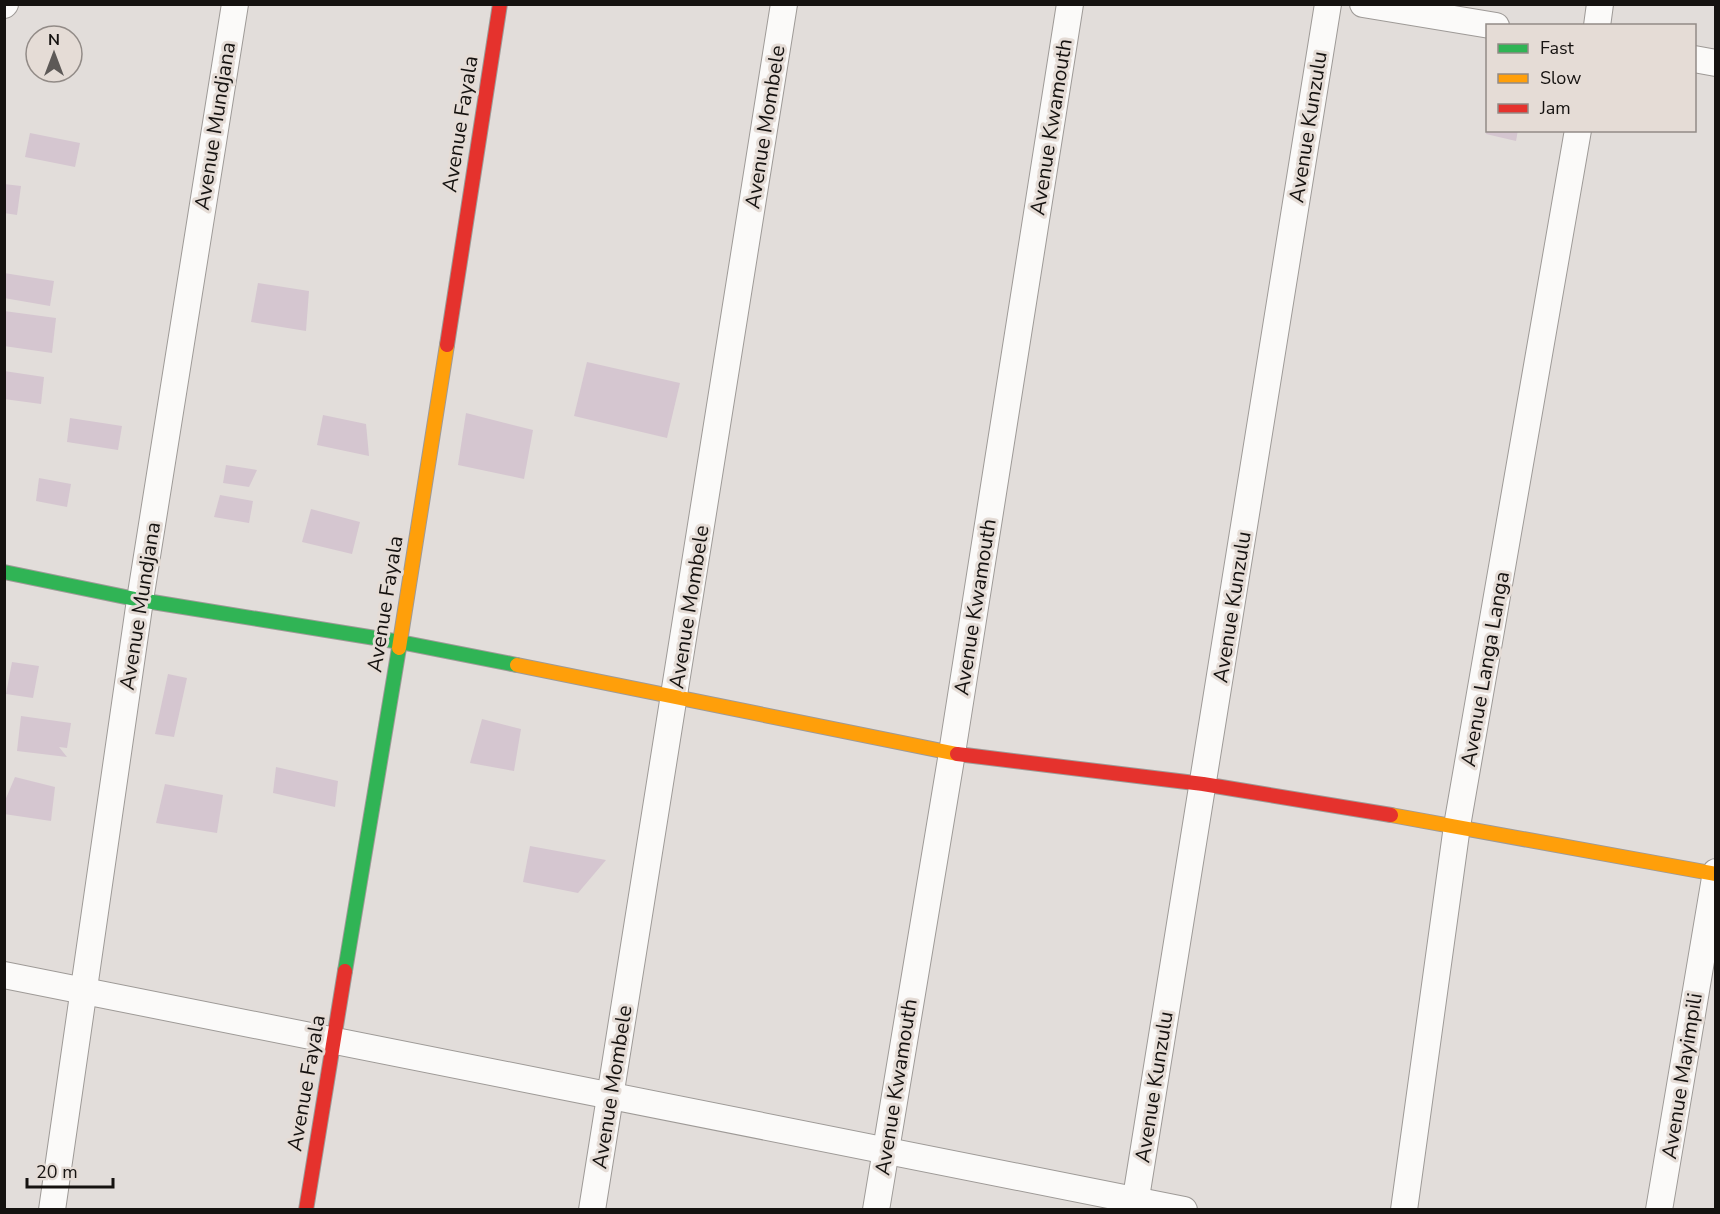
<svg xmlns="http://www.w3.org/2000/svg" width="1720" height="1214" font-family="'Nunito Sans',sans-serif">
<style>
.building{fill:#d5c6d0}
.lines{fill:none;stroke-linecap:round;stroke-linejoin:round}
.street-casing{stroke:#9e9a97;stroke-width:28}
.fast-casing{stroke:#9e9a97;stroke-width:16}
.slow-casing{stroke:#9e9a97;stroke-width:16}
.jam-casing{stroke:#9e9a97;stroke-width:16}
.street{stroke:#fbfaf9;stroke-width:26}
.fast{stroke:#30b455;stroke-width:14}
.slow{stroke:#ff9f0a;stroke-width:14}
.jam{stroke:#e5322d;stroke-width:14}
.labels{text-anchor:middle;stroke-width:6;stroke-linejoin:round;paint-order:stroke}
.street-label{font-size:21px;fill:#151210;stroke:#e5dcd6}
</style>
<rect width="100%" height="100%" fill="#e2ddda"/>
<g class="building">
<path d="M1487,130h31l-2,11 -30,-7z"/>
<path d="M30,133l50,10 -5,24 -50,-10z"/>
<path d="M4,184l17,2 -4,29 -13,-2z"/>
<path d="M4,273l50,8 -4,25 -46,-8z"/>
<path d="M258,283l51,8 -3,40 -55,-9z"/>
<path d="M4,311l52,7 -4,35 -48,-7z"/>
<path d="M587,362l93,21 -13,55 -93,-22z"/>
<path d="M4,371l40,6 -3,27 -37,-5z"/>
<path d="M466,413l67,17 -9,49 -66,-14z"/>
<path d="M323,415l43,9 3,32 -52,-11z"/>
<path d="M70,418l52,8 -4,24 -51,-8z"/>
<path d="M226,465l31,5 -8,17 -26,-4z"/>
<path d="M39,478l32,6 -4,23 -31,-6z"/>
<path d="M220,495l33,6 -4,22 -35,-6z"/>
<path d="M311,509l49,13 -8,32 -50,-12z"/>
<path d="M12,662l27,4 -6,32 -27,-4z"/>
<path d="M168,674l19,4 -13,59 -19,-3z"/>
<path d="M21,716l50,7 -4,25 -8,-1 8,10 -50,-6z"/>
<path d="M482,719l39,10 -7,42 -44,-8z"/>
<path d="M276,767l62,14 -3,26 -62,-14z"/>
<path d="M15,777l40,10 -4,34 -47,-7v-11z"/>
<path d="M165,784l58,11 -6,38 -61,-10z"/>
<path d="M530,846l76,14 -28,33 -55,-11z"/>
</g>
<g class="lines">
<g class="street-casing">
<g id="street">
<path d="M1363,4l133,22"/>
<path d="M4,5l1,-1"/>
<path d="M1597,26l3,-22"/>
<path d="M1694,59l22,4"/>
<path d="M4,975l1180,235"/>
<path d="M52,1210l88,-610 95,-596"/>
<path d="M592,1210l192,-1206"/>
<path d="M876,1210l76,-457 118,-749"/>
<path d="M1134,1210l194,-1206"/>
<path d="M1404,1210l53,-384 121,-696"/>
<path d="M1659,1210l57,-338"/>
</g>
</g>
<g class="fast-casing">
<g id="fast">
<path d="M4,572l136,28 260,42 117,23"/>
<path d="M345,971l54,-323"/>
</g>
</g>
<g class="slow-casing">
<g id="slow">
<path d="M399,648l48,-303"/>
<path d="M517,665l440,89"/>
<path d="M1391,815l325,59"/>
</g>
</g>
<g class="jam-casing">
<g id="jam">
<path d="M447,345l53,-341"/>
<path d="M957,754l246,30 188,31"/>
<path d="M306,1210l39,-239"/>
</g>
</g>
<use href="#street" class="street"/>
<use href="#fast" class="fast"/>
<use href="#slow" class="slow"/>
<use href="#jam" class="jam"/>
</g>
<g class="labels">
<g class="street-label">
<text transform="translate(460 124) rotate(-81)" y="7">Avenue Fayala</text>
<text transform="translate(215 126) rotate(-81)" y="7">Avenue Mundjana</text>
<text transform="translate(765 127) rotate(-81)" y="7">Avenue Mombele</text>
<text transform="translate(1051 127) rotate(-81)" y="7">Avenue Kwamouth</text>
<text transform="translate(1308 127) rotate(-81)" y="7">Avenue Kunzulu</text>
<text transform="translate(385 604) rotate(-81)" y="7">Avenue Fayala</text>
<text transform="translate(140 606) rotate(-81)" y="7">Avenue Mundjana</text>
<text transform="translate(689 607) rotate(-81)" y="7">Avenue Mombele</text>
<text transform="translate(975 607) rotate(-81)" y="7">Avenue Kwamouth</text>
<text transform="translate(1232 607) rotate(-81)" y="7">Avenue Kunzulu</text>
<text transform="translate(1485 669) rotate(-80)" y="7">Avenue Langa Langa</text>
<text transform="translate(1682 1076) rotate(-81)" y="7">Avenue Mayimpili</text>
<text transform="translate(306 1083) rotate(-80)" y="7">Avenue Fayala</text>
<text transform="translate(612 1087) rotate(-81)" y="7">Avenue Mombele</text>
<text transform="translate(896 1087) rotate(-81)" y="7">Avenue Kwamouth</text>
<text transform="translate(1154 1087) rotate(-81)" y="7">Avenue Kunzulu</text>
</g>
</g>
<rect width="1720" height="1214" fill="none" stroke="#151210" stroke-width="12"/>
<rect x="1486" y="24" width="210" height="108" fill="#e5dcd6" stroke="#928b87" stroke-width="1.5"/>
<rect x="1498" y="44" width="30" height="9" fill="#30b455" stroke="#928b87" stroke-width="1.5"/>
<text x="1540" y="54" font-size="18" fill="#151210">Fast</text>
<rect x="1498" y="74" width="30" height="9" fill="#ff9f0a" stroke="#928b87" stroke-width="1.5"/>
<text x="1540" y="84" font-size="18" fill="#151210">Slow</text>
<rect x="1498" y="104" width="30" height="9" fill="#e5322d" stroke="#928b87" stroke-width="1.5"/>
<text x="1540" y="114" font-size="18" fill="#151210">Jam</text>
<g transform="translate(54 54)"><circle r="28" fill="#e5dcd6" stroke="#928b87" stroke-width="1.5"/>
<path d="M0-4.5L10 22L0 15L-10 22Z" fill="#5d5957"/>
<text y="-9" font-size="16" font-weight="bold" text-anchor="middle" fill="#151210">N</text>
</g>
<path d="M27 1178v9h86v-9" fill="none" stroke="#151210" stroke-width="3"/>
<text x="36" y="1178" font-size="18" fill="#151210" stroke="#e5dcd6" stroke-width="4.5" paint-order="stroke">20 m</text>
</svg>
